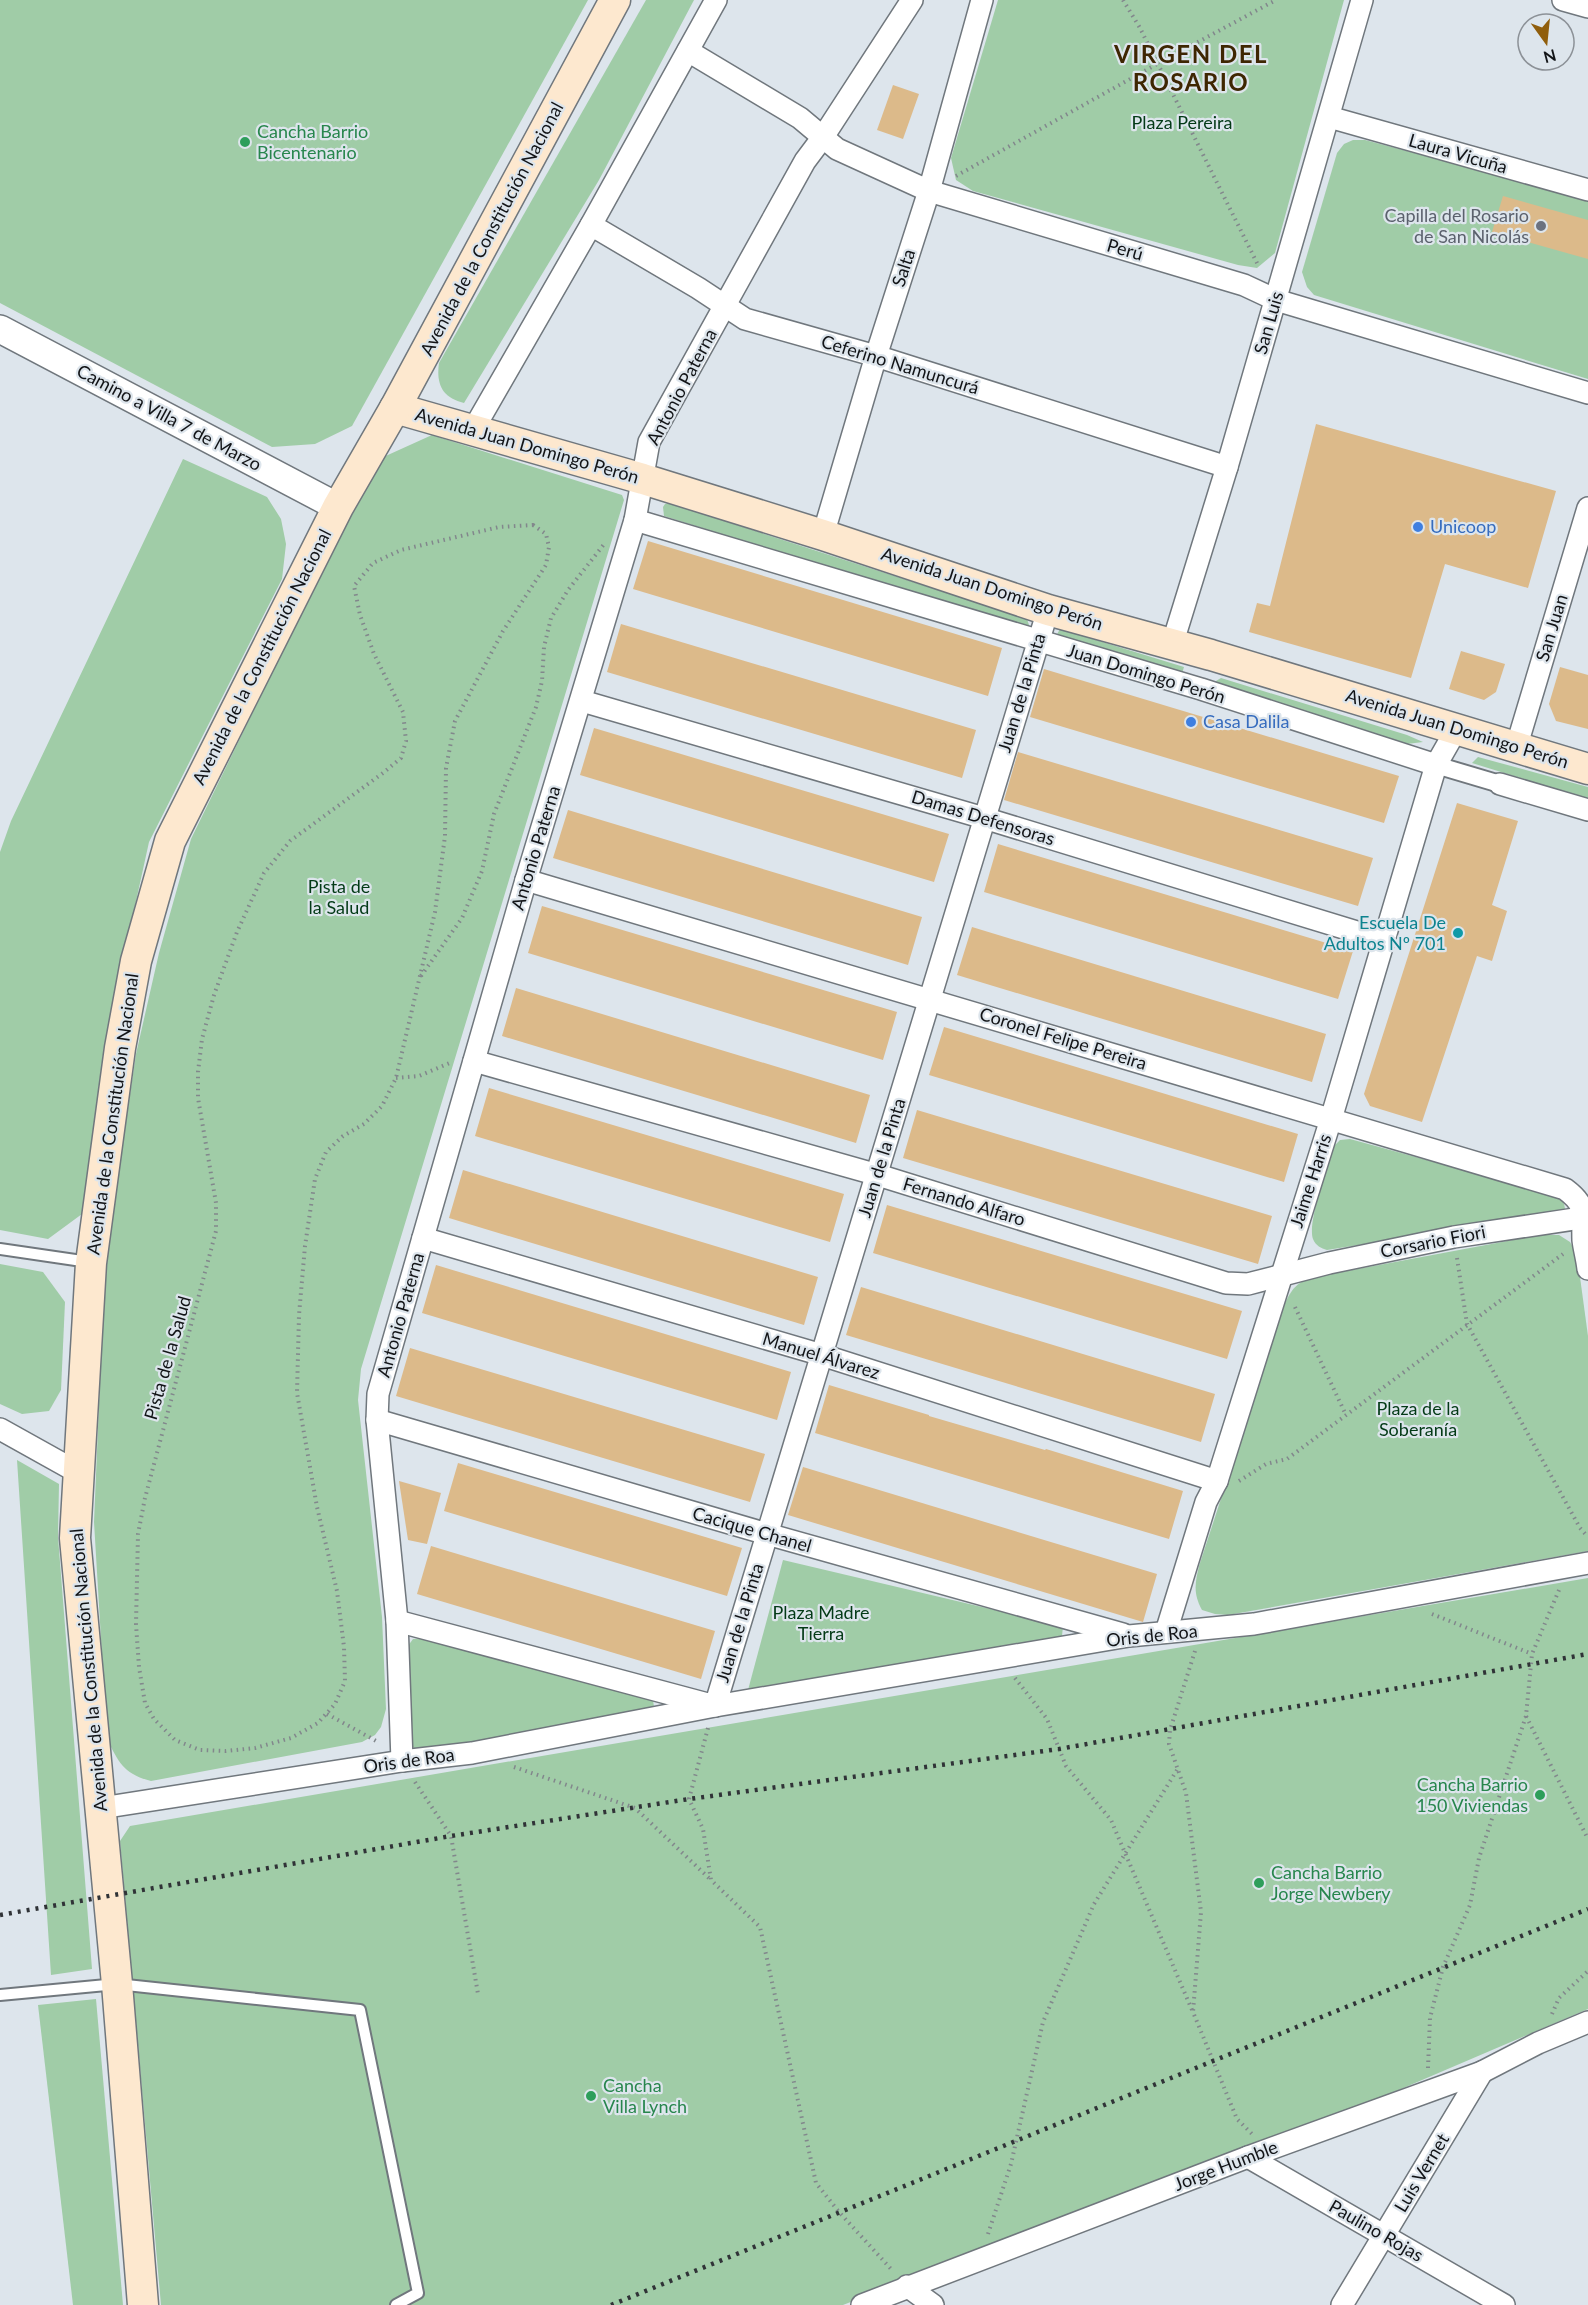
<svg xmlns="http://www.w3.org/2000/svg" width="1588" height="2305" font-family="Lato,sans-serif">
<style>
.green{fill:#a0cca7}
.building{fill:#dcba8a}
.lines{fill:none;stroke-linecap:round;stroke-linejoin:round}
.service-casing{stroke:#70777d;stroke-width:14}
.pedestrian-casing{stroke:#70777d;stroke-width:20}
.minor-casing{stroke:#70777d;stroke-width:24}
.tertiary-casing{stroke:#70777d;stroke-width:30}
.secondary-casing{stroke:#70777d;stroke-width:33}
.path{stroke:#82878c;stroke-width:4;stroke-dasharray:1.5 4.5;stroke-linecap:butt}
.service{stroke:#fff;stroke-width:10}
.pedestrian{stroke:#fff;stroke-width:16}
.minor{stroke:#fff;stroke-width:21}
.tertiary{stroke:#fff;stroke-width:27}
.secondary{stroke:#fde8cf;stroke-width:30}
.rail{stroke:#303337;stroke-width:4.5;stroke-dasharray:3 6;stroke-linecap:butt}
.leisure-dot{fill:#2e9e5b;stroke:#dde5ec;stroke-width:2}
.worship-dot{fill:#6b7280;stroke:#dde5ec;stroke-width:2}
.shop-dot{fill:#3f7fe0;stroke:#dde5ec;stroke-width:2}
.culture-dot{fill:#0f9aa8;stroke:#dde5ec;stroke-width:2}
.labels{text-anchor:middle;stroke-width:4.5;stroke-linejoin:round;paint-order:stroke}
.park-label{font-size:18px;fill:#033a16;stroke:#dde5ec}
.leisure-label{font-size:18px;fill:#27864d;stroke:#dde5ec;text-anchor:start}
.street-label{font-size:18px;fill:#121417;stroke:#dde5ec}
.worship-label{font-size:18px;fill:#5b616d;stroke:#dde5ec;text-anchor:end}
.shop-label{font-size:18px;fill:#366cbe;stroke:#dde5ec;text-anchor:start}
.culture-label{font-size:18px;fill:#0d838f;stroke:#dde5ec;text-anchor:end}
.district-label{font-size:24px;font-weight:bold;letter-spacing:1.5px;fill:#3e2602;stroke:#dde5ec}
</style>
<rect width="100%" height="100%" fill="#dde5ec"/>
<g class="green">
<path d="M0,0h588l-236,426 -37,18 -43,3 -272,-144z"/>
<path d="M646,0h48l-95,180 -135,223c-22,-5 -28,-19 -25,-40z"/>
<path d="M998,0h346l-69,253 -18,15 -19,-3 -265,-74 -17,-11 -5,-22z"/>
<path d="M1353,140h12l223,59v180l-274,-84 -7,-8 -5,-15 35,-119 7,-9z"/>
<path d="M432,435l190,60 2,5 -263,869 -3,31 24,217 4,92 -5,18 -6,8 -13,7 -211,39c-27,-7 -32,-18 -44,-42l-13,-217 11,-259 31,-209 23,-101 32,-114 113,-232 75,-148z"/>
<path d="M183,459l84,38 14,22 5,25 -4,35 -133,263 -45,205 -22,167 -34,25 -48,-9v-378l11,-31z"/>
<path d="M669,503l358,116 2,6 -5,4 -360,-113 -1,-9 2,-3z"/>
<path d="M1060,629l124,38 -3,10 -126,-39z"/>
<path d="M1221,678l186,57 16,7 -16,2 -188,-55 -3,-8z"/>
<path d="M1478,757l110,30v12l-116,-36z"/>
<path d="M1350,1139l204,56c7,4 11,7 11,15l-2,2 -236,38c-6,-2 -11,-4 -14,-11 -6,-15 15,-75 21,-93l6,-6z"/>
<path d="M1539,1235h20l11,7 7,13 11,81v215l-360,64 -13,-1 -13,-4c-9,-16 -7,-27 -3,-44l86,-263c8,-16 12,-21 30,-26z"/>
<path d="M0,1264l43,8 22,30 -4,88 -12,21 -27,3 -22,-10z"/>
<path d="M17,1460l42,24 -1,53 34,432 -41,6z"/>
<path d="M783,1560l280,66 -1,10 -314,54z"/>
<path d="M1588,1578v431l-208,89 -172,64 -365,143h-682l-41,-464 10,-15z"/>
<path d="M428,1638l225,62 1,7 -3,4 -7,4 -221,34 -9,-1 -7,-7 -2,-91 8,-11z"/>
<path d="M96,1999l27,306h-50l-35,-300z"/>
</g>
<g class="building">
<path d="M893,85l26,9 -16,45 -26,-9z"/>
<path d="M1503,196l85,24v39l-96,-27z"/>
<path d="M1316,424l240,67 -28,97 -83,-24 -34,114 -162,-46 8,-29 13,3z"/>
<path d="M648,541l354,107 -14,48 -355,-107z"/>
<path d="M621,624l355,106 -14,48 -355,-106z"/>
<path d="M1461,651l44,13 -9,28 -12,8 -35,-11z"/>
<path d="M1560,667l28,8v54l-32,-8 -7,-17z"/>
<path d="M1044,669l355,107 -15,47 -354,-106z"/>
<path d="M594,728l355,106 -15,48 -354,-107z"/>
<path d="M1018,752l355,106 -15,48 -354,-106z"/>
<path d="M1457,803l61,18 -26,84 15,6 -15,50 -15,-5 -55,166 -52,-16 -6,-12z"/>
<path d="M568,810l354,107 -14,48 -355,-107z"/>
<path d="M998,844l355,107 -15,48 -354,-107z"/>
<path d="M542,906l355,106 -14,48 -355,-107z"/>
<path d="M972,927l354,107 -14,48 -355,-107z"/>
<path d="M516,988l354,107 -14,48 -354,-107z"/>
<path d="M944,1027l354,107 -14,48 -355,-107z"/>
<path d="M489,1088l355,106 -14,48 -355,-106z"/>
<path d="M917,1110l355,106 -14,48 -355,-106z"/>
<path d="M463,1170l355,107 -14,48 -355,-107z"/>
<path d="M887,1205l355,106 -15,48 -354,-106z"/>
<path d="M436,1265l355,107 -14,48 -355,-107z"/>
<path d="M861,1287l354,107 -14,48 -355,-107z"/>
<path d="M410,1348l355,106 -15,48 -354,-106z"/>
<path d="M829,1385l100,30v1l116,34 1,-1 137,42 -14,48 -354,-106z"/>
<path d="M458,1463l284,85 -15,48 -283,-85z"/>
<path d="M803,1467l354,107 -14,48 -355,-107z"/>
<path d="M399,1481l42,12 -14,51 -19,-4z"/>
<path d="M431,1546l284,85 -14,48 -284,-85z"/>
</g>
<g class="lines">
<g class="service-casing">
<g id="service">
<path d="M0,1249l89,13"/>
<path d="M0,1995l117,-11 243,26 58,283 -22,12"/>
</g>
</g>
<g class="pedestrian-casing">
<path id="pedestrian" d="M1436,765l64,19"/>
</g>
<g class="minor-casing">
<g id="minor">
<path d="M1563,0l25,7"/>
<path d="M688,51l112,67 37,31 92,42 315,94 32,15 312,93"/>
<path d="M1329,117l259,73"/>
<path d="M591,225l107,63 47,31 131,37 351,111"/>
<path d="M473,430l118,-205 125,-225"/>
<path d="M635,520l566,169 235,76"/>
<path d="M823,535l53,-179 53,-165 53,-191"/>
<path d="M1172,645l55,-178 135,-467"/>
<path d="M582,701l402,117 399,122"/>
<path d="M1516,748l72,-240"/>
<path d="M1500,784l88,26"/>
<path d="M526,880l1039,309c23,17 17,25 18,51 1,9 4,19 5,29"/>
<path d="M474,1061l404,114 348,108 22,1 81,-21 125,-26 134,-20"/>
<path d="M423,1238l399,117 395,126"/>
<path d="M377,1420l390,114 356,100"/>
<path d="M0,1429l79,44"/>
<path d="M397,1621l318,85c111,-366 223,-731 333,-1096"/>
<path d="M1166,1632l40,-130 11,-21 114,-362 105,-354 20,-35"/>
<path d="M402,1761l-5,-140 -20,-201 1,-26 148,-514 109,-360 14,-78 156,-281 18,-24 89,-137"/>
<path d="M101,1808l301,-47 70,-8 243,-47 414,-70 125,-12 334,-61"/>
<path d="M1248,2157l256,148"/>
<path d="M907,2286l26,19"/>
<path d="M862,2305l386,-148 234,-85 56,-29 50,-21"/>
<path d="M1342,2305l140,-233"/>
</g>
</g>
<g class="tertiary-casing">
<path id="tertiary" d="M0,329l338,178"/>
</g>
<g class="secondary-casing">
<g id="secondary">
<path d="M395,408l248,71 180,56 225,75 163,45 377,114"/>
<path d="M143,2305l-26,-321 -42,-446 16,-275 29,-215 16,-87 34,-120 168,-334 57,-99 220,-408"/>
</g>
</g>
<g class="path">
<path d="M1123,0l17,28 119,239"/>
<path d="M956,176l201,-112 119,-64"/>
<path d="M533,525l13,9 3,13 -3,18 -43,66 -48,90 -9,47 -1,68 -10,76 -39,166 -14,28 -18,18 -21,12 -17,16 -11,27 -10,67 -6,69 -2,78 20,114 20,84 7,56 1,34 -10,23 -17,19 -27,15 -36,10 -29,3 -26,-1 -25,-10 -21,-21 -9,-16 -6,-36 -3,-43 2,-90 7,-36 71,-267v-28l-18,-105v-26l4,-33 12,-44 23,-63 27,-59 26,-32 93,-68 18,-15 5,-17 -3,-29 -29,-58 -14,-39 -6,-29 19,-23 28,-13 98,-23z"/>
<path d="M421,976l41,-58 20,-47 12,-57 42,-107 6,-26 2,-34 7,-29 17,-28 37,-47"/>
<path d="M396,1078l23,-2 33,-14"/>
<path d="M1457,1258l10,66 113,204 8,9"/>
<path d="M1295,1307l51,108"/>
<path d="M1239,1481l27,-17 21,-5 276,-205"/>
<path d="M1559,1590l-27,64 -6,62 62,123"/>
<path d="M1432,1614l100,40"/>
<path d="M1195,1651l-25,79 -1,14 17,49 15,119 -8,100 44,107 15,15"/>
<path d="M1015,1678l32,41 19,47 45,54 81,190"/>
<path d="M327,1714l51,28"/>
<path d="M708,1728l-19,71 14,30 8,51 49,47 56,256 23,29 53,58"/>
<path d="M514,1767l121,41 76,72"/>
<path d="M415,1782l36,54 27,158"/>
<path d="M1552,2014l7,-16 29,-27"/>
<path d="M1428,2068l2,-50 13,-51 27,-62 9,-47 47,-142"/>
<path d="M988,2234l23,-70 32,-142 51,-118 83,-134"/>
</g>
<use href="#service" class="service"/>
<use href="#pedestrian" class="pedestrian"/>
<use href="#minor" class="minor"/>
<use href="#tertiary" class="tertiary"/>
<use href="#secondary" class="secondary"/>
<g class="rail">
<path d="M0,1915l451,-79 238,-37 370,-50 529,-95"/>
<path d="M611,2305l977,-396"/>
</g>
</g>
<g class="leisure-dot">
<circle cx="245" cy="142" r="6"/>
<circle cx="1540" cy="1795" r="6"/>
<circle cx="1259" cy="1883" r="6"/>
<circle cx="591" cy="2096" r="6"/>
</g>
<circle class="worship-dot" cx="1541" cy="226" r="6"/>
<g class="shop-dot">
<circle cx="1418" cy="527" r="6"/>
<circle cx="1191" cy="722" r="6"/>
</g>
<circle class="culture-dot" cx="1458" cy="933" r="6"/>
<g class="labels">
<g class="park-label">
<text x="1182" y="129">Plaza Pereira</text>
<text x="339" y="893">Pista de<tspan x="339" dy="21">la Salud</tspan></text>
<text x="1418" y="1415">Plaza de la<tspan x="1418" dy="21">Soberanía</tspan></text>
<text x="821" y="1619">Plaza Madre<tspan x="821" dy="21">Tierra</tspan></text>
</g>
<g class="leisure-label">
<text x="257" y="138">Cancha Barrio<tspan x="257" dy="21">Bicentenario</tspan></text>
<text x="1528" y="1791" text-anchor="end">Cancha Barrio<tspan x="1528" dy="21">150 Viviendas</tspan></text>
<text x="1271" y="1879">Cancha Barrio<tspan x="1271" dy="21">Jorge Newbery</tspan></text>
<text x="603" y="2092">Cancha<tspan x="603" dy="21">Villa Lynch</tspan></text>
</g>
<g class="street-label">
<text transform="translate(1458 154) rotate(16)" y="6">Laura Vicuña</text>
<text transform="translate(492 229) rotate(-62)" y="6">Avenida de la Constitución Nacional</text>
<text transform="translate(1125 250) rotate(16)" y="6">Perú</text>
<text transform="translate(904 268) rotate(-72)" y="6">Salta</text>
<text transform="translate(1269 323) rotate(-74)" y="6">San Luis</text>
<text transform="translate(900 365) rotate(17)" y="6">Ceferino Namuncurá</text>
<text transform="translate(682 387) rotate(-62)" y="6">Antonio Paterna</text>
<text transform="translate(169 418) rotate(28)" y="6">Camino a Villa 7 de Marzo</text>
<text transform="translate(527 446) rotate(16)" y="6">Avenida Juan Domingo Perón</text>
<text transform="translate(992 589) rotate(18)" y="6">Avenida Juan Domingo Perón</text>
<text transform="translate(1552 628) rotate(-73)" y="6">San Juan</text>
<text transform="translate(262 657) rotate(-63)" y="6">Avenida de la Constitución Nacional</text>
<text transform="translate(1146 674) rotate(17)" y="6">Juan Domingo Perón</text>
<text transform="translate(1022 693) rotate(-73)" y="6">Juan de la Pinta</text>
<text transform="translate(1457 729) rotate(17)" y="6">Avenida Juan Domingo Perón</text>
<text transform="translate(983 818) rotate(17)" y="6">Damas Defensoras</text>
<text transform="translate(536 848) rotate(-73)" y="6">Antonio Paterna</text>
<text transform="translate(1063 1039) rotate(17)" y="6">Coronel Felipe Pereira</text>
<text transform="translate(113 1114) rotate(-82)" y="6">Avenida de la Constitución Nacional</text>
<text transform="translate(882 1158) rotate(-73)" y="6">Juan de la Pinta</text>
<text transform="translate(1311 1181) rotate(-72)" y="6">Jaime Harris</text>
<text transform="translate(964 1202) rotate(17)" y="6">Fernando Alfaro</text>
<text transform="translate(1433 1242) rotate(-11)" y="6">Corsario Fiori</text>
<text transform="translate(401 1315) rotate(-74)" y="6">Antonio Paterna</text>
<text transform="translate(821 1356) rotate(17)" y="6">Manuel Álvarez</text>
<text transform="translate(168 1358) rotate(-74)" y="6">Pista de la Salud</text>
<text transform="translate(752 1530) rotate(16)" y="6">Cacique Chanel</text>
<text transform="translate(740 1623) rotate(-73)" y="6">Juan de la Pinta</text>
<text transform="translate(1152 1636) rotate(-6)" y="6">Oris de Roa</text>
<text transform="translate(89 1670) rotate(-95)" y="6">Avenida de la Constitución Nacional</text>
<text transform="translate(409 1761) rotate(-8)" y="6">Oris de Roa</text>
<text transform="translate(1226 2166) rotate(-21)" y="6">Jorge Humble</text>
<text transform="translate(1422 2173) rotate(-59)" y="6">Luis Vernet</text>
<text transform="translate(1376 2231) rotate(30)" y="6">Paulino Rojas</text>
</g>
<g class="worship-label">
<text x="1529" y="222">Capilla del Rosario<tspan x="1529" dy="21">de San Nicolás</tspan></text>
</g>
<g class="shop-label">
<text x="1430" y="533">Unicoop</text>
<text x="1203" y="728">Casa Dalila</text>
</g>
<g class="culture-label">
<text x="1446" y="929">Escuela De<tspan x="1446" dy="21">Adultos Nº 701</tspan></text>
</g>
<g class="district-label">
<text x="1191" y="63">VIRGEN DEL<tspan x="1191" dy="28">ROSARIO</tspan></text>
</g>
</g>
<g transform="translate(1546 42) rotate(165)"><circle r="28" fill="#dde5ec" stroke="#8c9197" stroke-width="1.5"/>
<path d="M0-4.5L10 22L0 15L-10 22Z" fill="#905e0c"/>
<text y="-9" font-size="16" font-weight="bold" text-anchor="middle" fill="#121417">N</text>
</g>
</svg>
